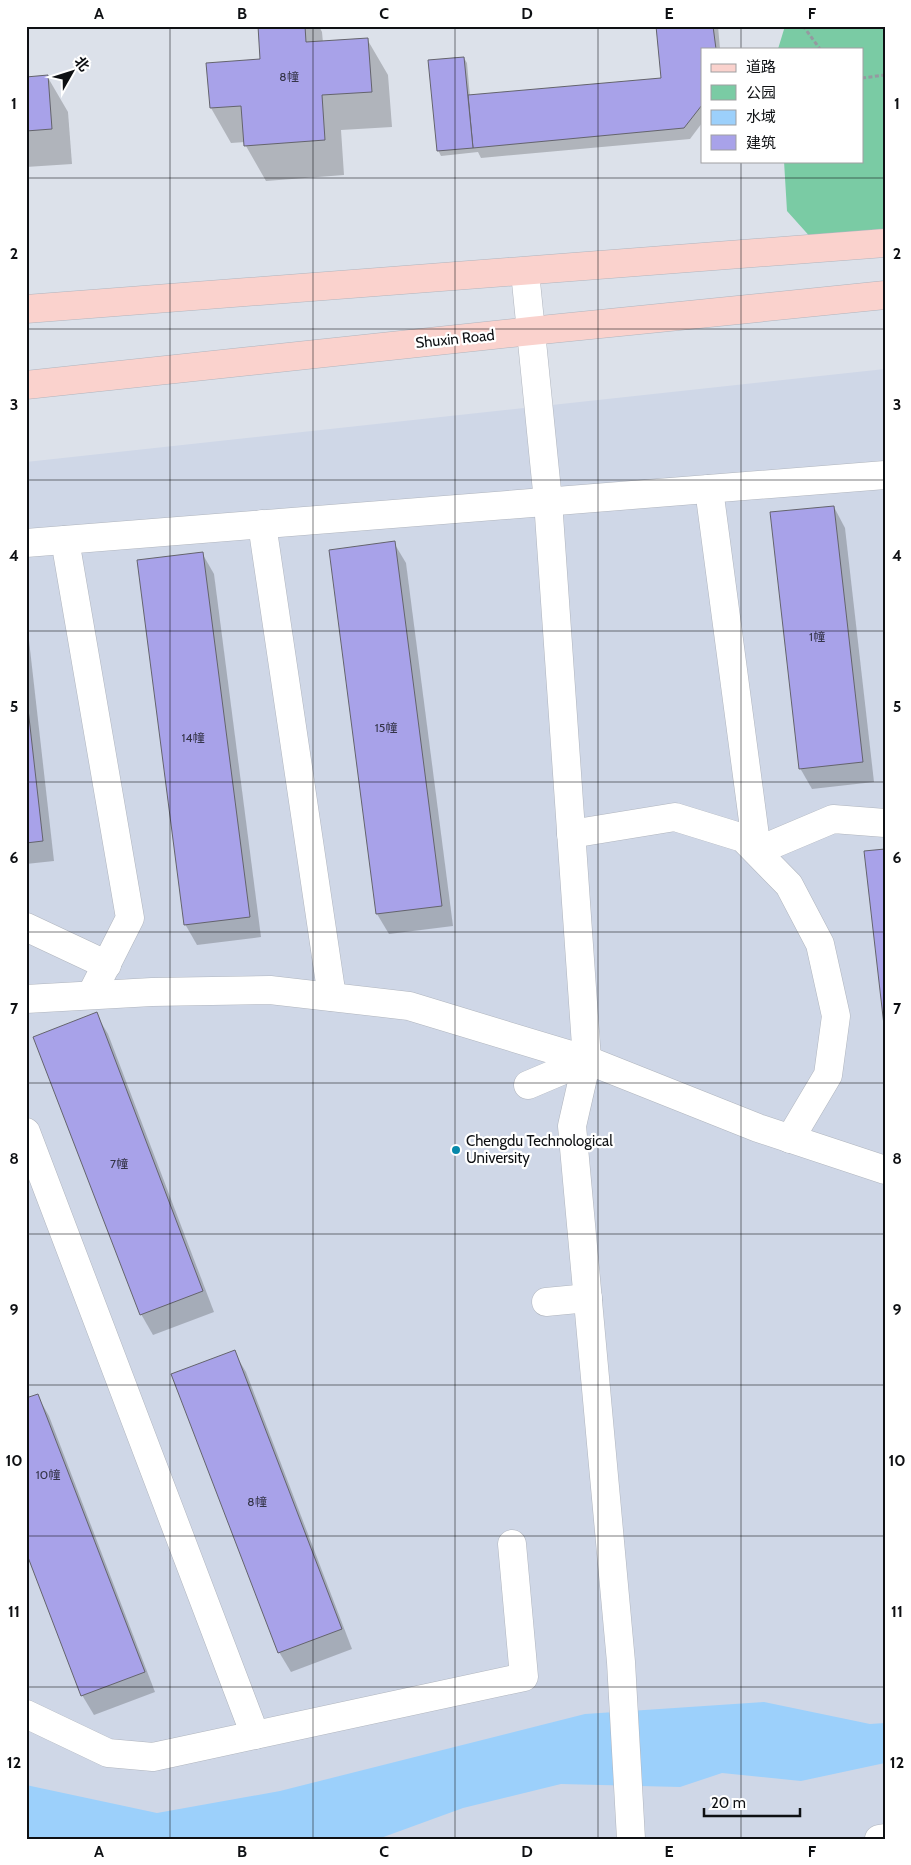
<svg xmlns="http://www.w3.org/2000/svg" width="911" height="1865" font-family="Cabin,'Noto Sans SC',sans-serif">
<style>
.built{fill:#cfd7e7}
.green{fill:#7acba4}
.water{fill:#9cd0fb}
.shadow{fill:#0003}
.building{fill:#a8a2e9;stroke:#64646c}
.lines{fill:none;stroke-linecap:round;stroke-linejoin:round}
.minor-casing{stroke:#b0b5be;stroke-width:29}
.secondary-casing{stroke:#b0b5be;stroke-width:29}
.path{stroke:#9599a0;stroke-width:3;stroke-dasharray:4 2.5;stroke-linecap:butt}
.minor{stroke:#fff;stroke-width:28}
.secondary{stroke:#fad2cd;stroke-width:28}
.grid{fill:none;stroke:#0e1013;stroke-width:1;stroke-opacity:0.55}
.poi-dot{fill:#0688aa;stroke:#fff;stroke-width:2}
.labels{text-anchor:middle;stroke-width:4.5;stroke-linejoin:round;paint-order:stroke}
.number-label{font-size:12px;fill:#343448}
.street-label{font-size:15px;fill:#0e1013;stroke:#fff}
.poi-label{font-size:15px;fill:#0e1013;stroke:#fff;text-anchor:start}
.neatline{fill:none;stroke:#0e1013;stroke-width:2}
.grid-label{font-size:16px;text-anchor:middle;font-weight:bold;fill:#0e1013}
</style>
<rect width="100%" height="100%" fill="#dce1ea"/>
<path class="built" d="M885,369v1470h-859v-1377z"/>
<path class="green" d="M785,26h100v208l-72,6 -26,-29 -3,-50h78v-112h-84z"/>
<path class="water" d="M764,1702l106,22 15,-1v40l-84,18 -79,-8 -42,14 -119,-3 -98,24 -85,31h-352v-54l131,28 123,-22 305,-77z"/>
<g class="shadow">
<path d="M259,26h60l3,6 1,11 44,-4 21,36 4,52 -51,3 3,45 -78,6 -20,-35 -1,-4 -14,1 -20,-35 51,-48z"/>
<path d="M657,26h61l2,23h-18v74l-12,16 -209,19 -3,-6 -37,4 -3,-6 26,-92 3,5 3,34 192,-18z"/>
<path d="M47,76l21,36 4,52 -46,3v-89z"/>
<path d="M834,507l11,21 29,254 -62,7 -12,-21z"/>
<path d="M394,543l12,20 47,363 -64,8 -12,-20z"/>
<path d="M202,553l12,21 47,363 -64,8 -12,-21z"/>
<path d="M26,614l28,247 -28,3z"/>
<path d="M96,1014l12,20 106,278 -61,23 -12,-21z"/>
<path d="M234,1352l12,20 106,277 -61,23 -12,-20z"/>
<path d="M37,1395l12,21 106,276 -61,23 -12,-20z"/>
</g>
<g class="building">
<path d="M258,26h47l1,16 62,-4 4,54 -50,3 3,45 -81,6 -3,-40 -31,2 -4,-45 54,-4z"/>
<path d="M656,26h57l3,23h-14v56l-18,23 -211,20 -5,-53 193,-17z"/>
<path d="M464,57l9,91 -36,3 -9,-91z"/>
<path d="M48,75l4,54 -26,2v-54z"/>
<path d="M834,506l29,256 -64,7 -29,-257z"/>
<path d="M395,541l47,365 -66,8 -47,-364z"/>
<path d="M203,552l47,365 -66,8 -47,-365z"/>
<path d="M26,691l17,150 -17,2z"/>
<path d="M885,849v185l-21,-183z"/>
<path d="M97,1012l106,279 -63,24 -107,-278z"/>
<path d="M235,1350l107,279 -64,24 -107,-279z"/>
<path d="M38,1394l107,278 -64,24 -55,-144v-154z"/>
</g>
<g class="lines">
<g class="minor-casing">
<g id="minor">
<path d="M525,272l23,229 39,559 -15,66 49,536 10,177"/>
<path d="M709,489l48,362 76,-32 52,4"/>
<path d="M262,524l70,473"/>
<path d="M65,540l65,378 -39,77"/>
<path d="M26,543l859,-68"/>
<path d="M571,834l104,-17 68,21 46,47 31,59 16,72 -8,59 -38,64"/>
<path d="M26,927l81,38"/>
<path d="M26,999l126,-7 118,-2 139,16 178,54 171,68 127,42"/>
<path d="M528,1085l59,-25"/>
<path d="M26,1132l229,603"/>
<path d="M546,1302l42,-4"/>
<path d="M26,1714l82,39 45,4 371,-80 -12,-133"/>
<path d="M879,1839l6,-1"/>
</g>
</g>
<g class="secondary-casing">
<g id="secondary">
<path d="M26,309l859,-66"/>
<path d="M26,385l505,-54 354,-36"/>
</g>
</g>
<g class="path">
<path d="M803,26l17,23"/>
<path d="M862,78l23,-3"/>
</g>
<use href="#minor" class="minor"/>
<use href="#secondary" class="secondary"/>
</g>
<path class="grid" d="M170,26v1813M313,26v1813M455,26v1813M598,26v1813M741,26v23M741,161v1678M26,178h859M26,329h859M26,480h859M26,631h859M26,782h859M26,932h859M26,1083h859M26,1234h859M26,1385h859M26,1536h859M26,1687h859"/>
<circle class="poi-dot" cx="456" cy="1150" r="5"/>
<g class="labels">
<g class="number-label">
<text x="289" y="81">8幢</text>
<text x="817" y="641">1幢</text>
<text x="386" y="732">15幢</text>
<text x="193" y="742">14幢</text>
<text x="119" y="1168">7幢</text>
<text x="48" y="1479">10幢</text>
<text x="257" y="1506">8幢</text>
</g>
<g class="street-label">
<text transform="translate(455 339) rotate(-6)" y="5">Shuxin Road</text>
</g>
<g class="poi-label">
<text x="466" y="1146">Chengdu Technological<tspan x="466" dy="17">University</tspan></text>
</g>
</g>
<rect width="911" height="1865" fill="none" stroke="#ffffff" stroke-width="55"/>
<rect x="701" y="48" width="162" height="115" fill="#ffffff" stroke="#9f9fa1"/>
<rect x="711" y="64" width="25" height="8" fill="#fad2cd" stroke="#9f9fa1"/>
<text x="746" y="72" font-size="15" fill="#0e1013">道路</text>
<rect x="711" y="85" width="25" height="15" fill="#7acba4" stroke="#9f9fa1"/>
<text x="746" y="98" font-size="15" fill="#0e1013">公园</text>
<rect x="711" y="110" width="25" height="15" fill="#9cd0fb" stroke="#9f9fa1"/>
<text x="746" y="122" font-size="15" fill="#0e1013">水域</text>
<rect x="711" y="135" width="25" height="15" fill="#a8a2e9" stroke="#9f9fa1"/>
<text x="746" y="148" font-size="15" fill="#0e1013">建筑</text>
<g transform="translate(72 72) rotate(51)" stroke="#ffffff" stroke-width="4" paint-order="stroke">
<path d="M0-4L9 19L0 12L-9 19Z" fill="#0e1013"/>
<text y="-8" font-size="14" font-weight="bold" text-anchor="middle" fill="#0e1013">北</text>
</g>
<path d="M704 1808v8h96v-8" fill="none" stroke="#0e1013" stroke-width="2.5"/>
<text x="711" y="1808" font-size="15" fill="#0e1013" stroke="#ffffff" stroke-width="4" paint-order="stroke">20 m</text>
<rect x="28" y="28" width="856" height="1810" class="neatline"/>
<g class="grid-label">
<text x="99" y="19">A</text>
<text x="242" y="19">B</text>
<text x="384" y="19">C</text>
<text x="527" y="19">D</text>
<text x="669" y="19">E</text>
<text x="812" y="19">F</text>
<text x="14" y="109">1</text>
<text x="897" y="109">1</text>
<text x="14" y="259">2</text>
<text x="897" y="259">2</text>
<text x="14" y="410">3</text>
<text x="897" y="410">3</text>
<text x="14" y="561">4</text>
<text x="897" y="561">4</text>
<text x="14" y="712">5</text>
<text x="897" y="712">5</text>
<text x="14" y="863">6</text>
<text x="897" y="863">6</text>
<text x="14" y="1014">7</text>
<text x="897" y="1014">7</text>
<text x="14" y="1164">8</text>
<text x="897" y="1164">8</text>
<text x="14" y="1315">9</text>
<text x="897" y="1315">9</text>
<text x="14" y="1466">10</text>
<text x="897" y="1466">10</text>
<text x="14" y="1617">11</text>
<text x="897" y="1617">11</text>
<text x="14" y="1768">12</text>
<text x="897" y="1768">12</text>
<text x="99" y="1857">A</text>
<text x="242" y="1857">B</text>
<text x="384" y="1857">C</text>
<text x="527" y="1857">D</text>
<text x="669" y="1857">E</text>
<text x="812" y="1857">F</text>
</g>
</svg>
